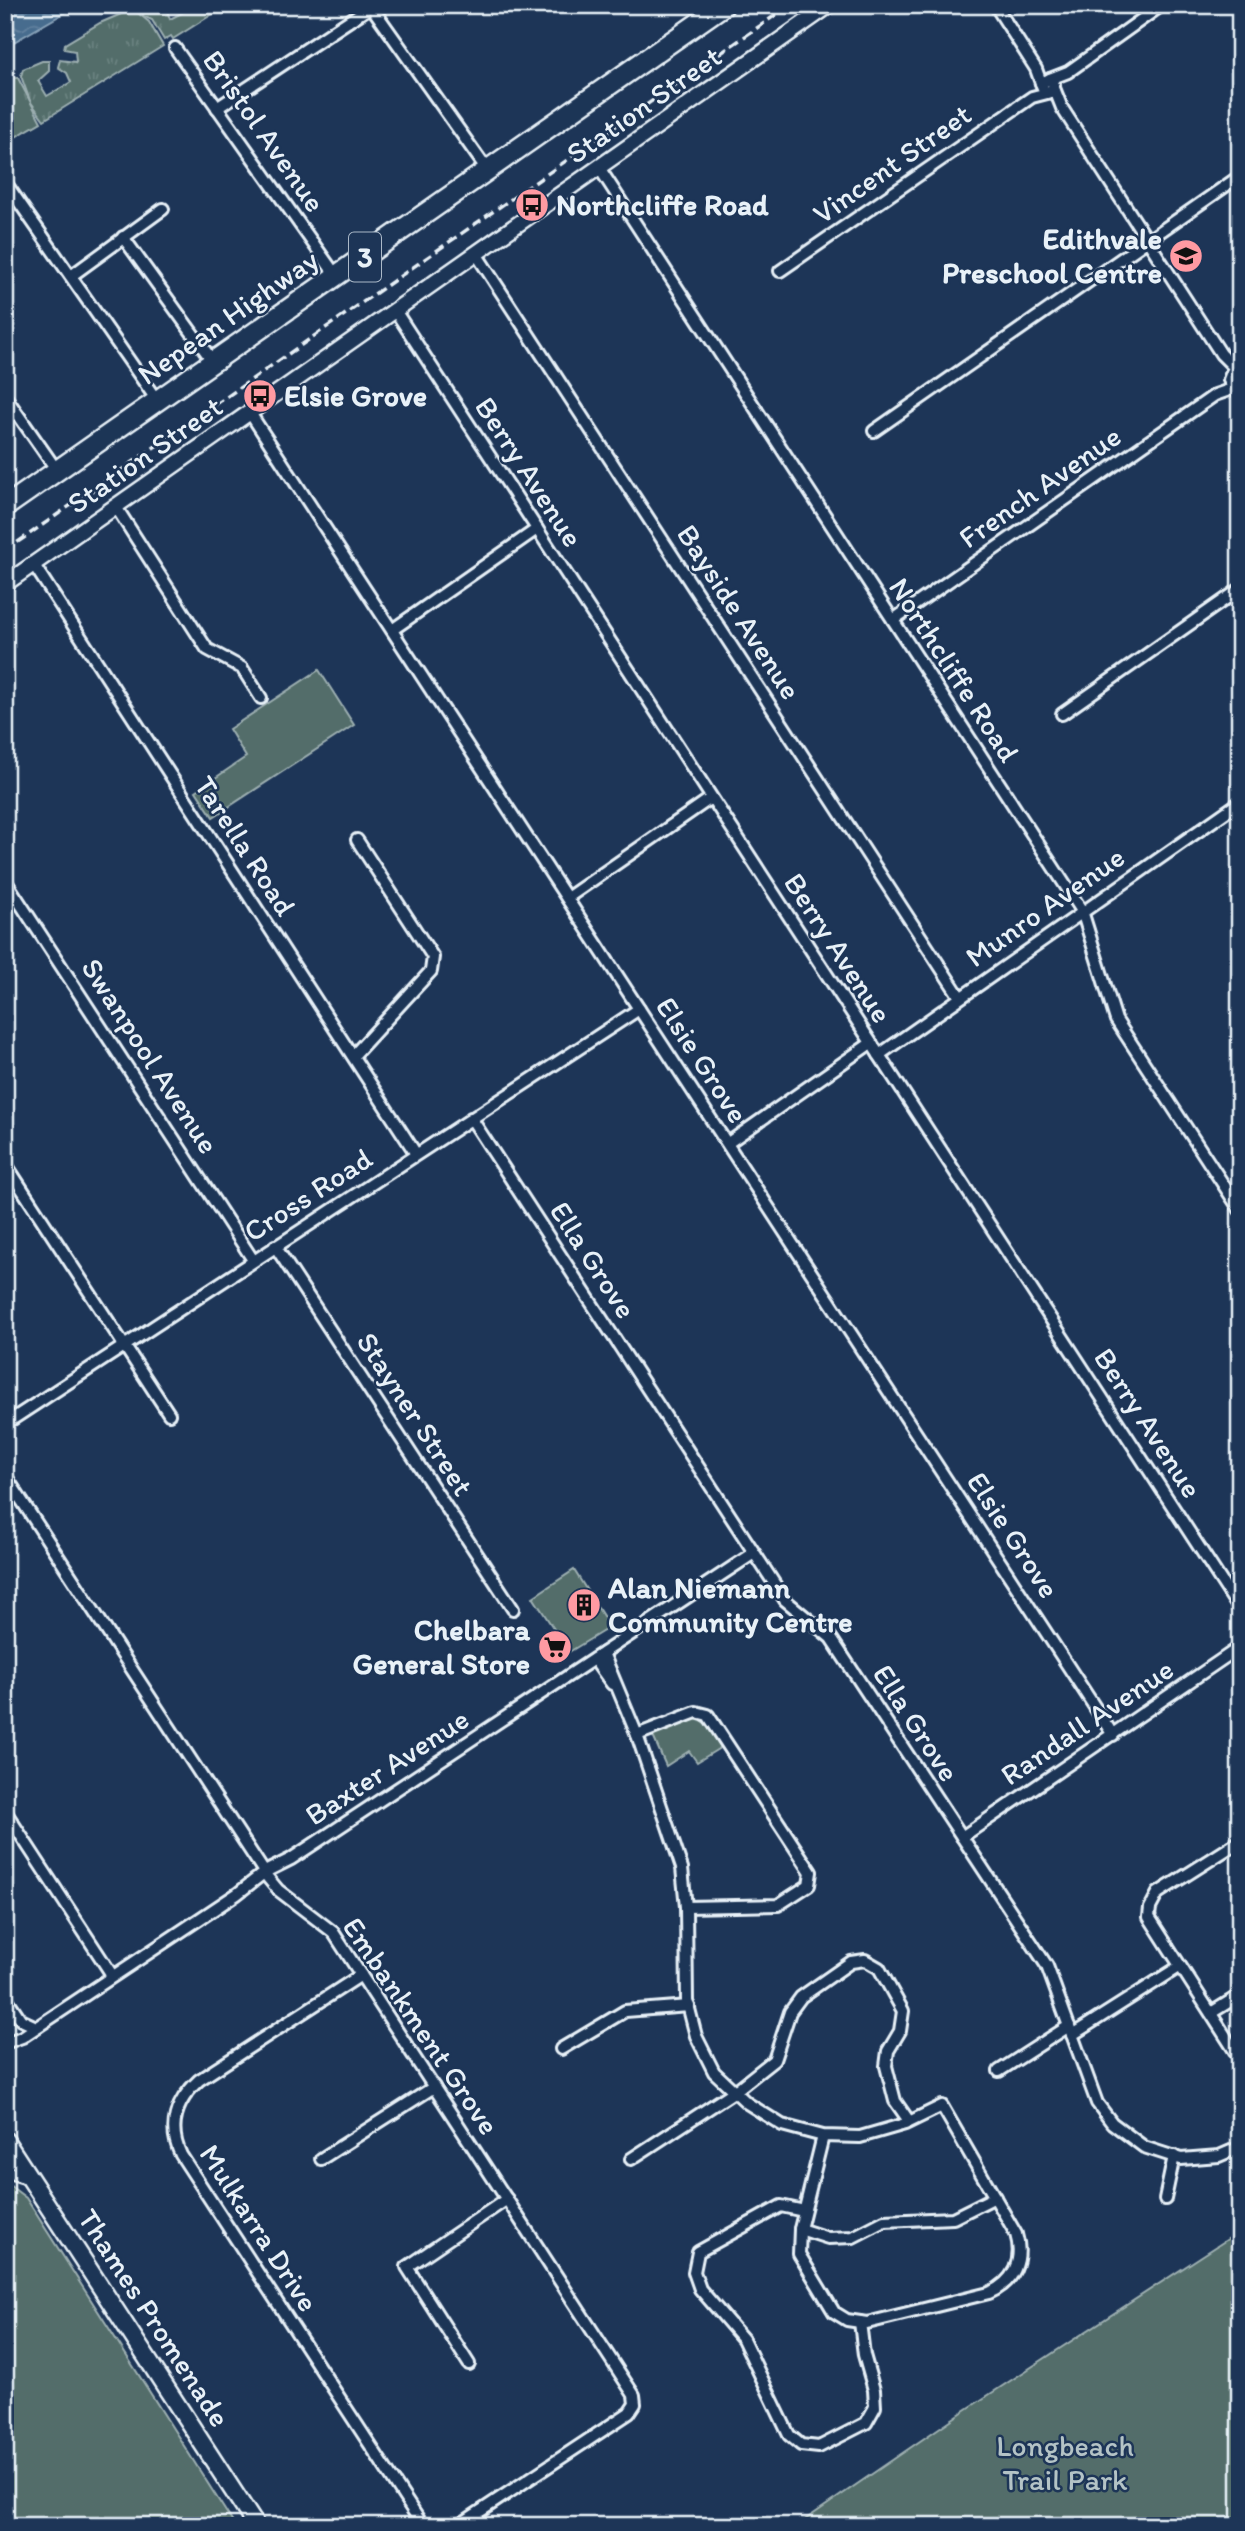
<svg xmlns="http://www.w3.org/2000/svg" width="1245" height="2531" font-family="Itim,sans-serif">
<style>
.grass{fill:url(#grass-tufts);stroke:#9dafb1;stroke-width:2}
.park{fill:#526d6a;stroke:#9dafb1;stroke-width:2}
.water{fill:url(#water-waves);stroke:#87a1b8;stroke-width:2}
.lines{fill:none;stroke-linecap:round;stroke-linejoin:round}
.minor-casing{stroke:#e8f1f8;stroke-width:16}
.tertiary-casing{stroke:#e8f1f8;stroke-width:19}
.secondary-casing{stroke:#e8f1f8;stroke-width:21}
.trunk-casing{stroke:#e8f1f8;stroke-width:24}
.minor{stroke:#1d3557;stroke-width:10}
.tertiary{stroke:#1d3557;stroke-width:14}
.secondary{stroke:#1d3557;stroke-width:16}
.trunk{stroke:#1d3557;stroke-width:19}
.rail{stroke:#e8f1f8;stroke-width:3.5;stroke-dasharray:10 5;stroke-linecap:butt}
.labels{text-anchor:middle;stroke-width:5;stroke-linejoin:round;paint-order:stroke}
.shield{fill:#1d3557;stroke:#abb9c8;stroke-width:2}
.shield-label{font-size:28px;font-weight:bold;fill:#e8f1f8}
.street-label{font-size:30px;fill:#e8f1f8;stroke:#1d3557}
.poi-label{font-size:30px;font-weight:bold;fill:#e8f1f8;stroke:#1d3557;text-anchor:start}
.park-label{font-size:30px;fill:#b4c3c6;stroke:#1d3557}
</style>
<defs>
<pattern id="grass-tufts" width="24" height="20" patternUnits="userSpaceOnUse" patternTransform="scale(1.75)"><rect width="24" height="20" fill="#526d6a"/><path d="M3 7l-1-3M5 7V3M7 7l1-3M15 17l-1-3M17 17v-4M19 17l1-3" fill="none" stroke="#6b8280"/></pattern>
<pattern id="water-waves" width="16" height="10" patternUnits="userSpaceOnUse" patternTransform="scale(1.75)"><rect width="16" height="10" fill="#476c8e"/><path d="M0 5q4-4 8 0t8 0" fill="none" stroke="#62819f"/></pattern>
</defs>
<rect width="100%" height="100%" fill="#1d3557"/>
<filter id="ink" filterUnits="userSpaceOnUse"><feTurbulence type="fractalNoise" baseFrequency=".0143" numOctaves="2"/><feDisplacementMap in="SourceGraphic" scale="14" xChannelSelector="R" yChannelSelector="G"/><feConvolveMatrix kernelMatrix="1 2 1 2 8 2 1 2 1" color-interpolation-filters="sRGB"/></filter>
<g filter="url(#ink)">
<g class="grass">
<path d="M141,5h24l5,14 27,-14h30l-54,34 -2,-3 -7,4 -12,-20 -9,-4z"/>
<path d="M133,9l16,13 14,24 -119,74 -14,-19 -9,-25 2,-7 19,-8h7v10l-11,10 9,15 24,-14 -4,-9 -9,-6 2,-7 16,2 -1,-11 -11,-2 1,-5 35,-21z"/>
<path d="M10,77l8,1 23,44 -36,21v-63z"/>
</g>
<g class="park">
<path d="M319,670l35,55 -141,92 -17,-26 50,-34 -17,-28z"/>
<path d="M574,1570l36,57 -41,25 -36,-55z"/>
<path d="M694,1718l16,7 13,21 -26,16 -8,-11 -23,15 -14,-32z"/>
<path d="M5,2182l21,16 209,328h-230z"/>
<path d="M1240,2231v295h-444l165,-113z"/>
</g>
<path class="water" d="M5,5h73l-73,42z"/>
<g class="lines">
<g class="minor-casing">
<g id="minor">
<path d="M995,5l41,64 5,14"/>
<path d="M371,6l117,165"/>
<path d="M175,48l162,229"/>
<path d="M1050,79l18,-7 94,-67"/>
<path d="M1054,88l8,20 159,246 16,16"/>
<path d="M217,108l156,-103"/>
<path d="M600,169l482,742 34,109 124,190"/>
<path d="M5,182l153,220"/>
<path d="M123,237l91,126"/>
<path d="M477,255l483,742"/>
<path d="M780,271l252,-174 19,-5 3,-7 -4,-6 -9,4 4,10"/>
<path d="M71,276l92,-67"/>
<path d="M396,312l844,1298"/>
<path d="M1240,370l-8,2 -3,8 4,7 7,1"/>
<path d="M5,396l53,76"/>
<path d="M250,413l863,1322"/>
<path d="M874,431l366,-255"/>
<path d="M116,507l91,142 35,19 19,30"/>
<path d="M34,565l382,589"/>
<path d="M893,620l322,-225 20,-7"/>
<path d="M392,630l145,-101"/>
<path d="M1062,714l178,-125"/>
<path d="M5,880l248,380"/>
<path d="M567,898l144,-100"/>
<path d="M879,1055l361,-253"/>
<path d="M353,1056l78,-85 2,-14 -76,-117"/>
<path d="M471,1118l314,482 46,38 216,328 50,137 15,20 32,24 37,12 38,-3 21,-9"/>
<path d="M728,1143l143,-100"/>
<path d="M5,1163l164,251"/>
<path d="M275,1246l238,363"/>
<path d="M5,1424l634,-415"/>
<path d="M5,1475l263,403 10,12 55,42 301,463 1,9 -6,9 -171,113"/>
<path d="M603,1653l34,82 45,133 4,39 1,94 9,35 18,36 33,31 35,22 41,11 37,1 45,-13 37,-18 74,128c8,26 -2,48 -27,59l-122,30 -20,-3 -13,-8 -35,-58 1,-25 23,-93"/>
<path d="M594,1659l18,25"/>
<path d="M637,1735l59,-23 12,3 103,157 -2,13 -31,20 -92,2"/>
<path d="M5,1811l107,164"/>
<path d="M962,1837l278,-190"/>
<path d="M1240,1841l-82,52 -8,15 -1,9 91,142"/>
<path d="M361,1975l-162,105c-23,21 -32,46 -18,75l242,371"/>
<path d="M5,1996l16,24 13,6"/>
<path d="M1211,2013l29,-18"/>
<path d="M1072,2035l107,-68"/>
<path d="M5,2043l17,-6 215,-143 28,-22 26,-13 463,-306"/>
<path d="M561,2049l64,-38 64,-5"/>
<path d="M999,2071l70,-45"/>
<path d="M321,2159l113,-72"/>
<path d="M631,2159l104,-68 39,-31 16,-48 11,-15 50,-35 14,-2 14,8 24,43 -3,20 -12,20 -2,15 9,35 14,20"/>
<path d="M5,2171l25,8"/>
<path d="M1165,2199l9,-43"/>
<path d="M804,2211l-23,-5 -83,46 -4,20 6,17 43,50 46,96 12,10 18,2 47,-24 9,-16 -1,-17 -10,-35 -4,-33"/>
<path d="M800,2229l28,9 25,-1 31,-16 69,-3 42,-21"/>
<path d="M469,2364l-62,-97 100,-68"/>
</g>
</g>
<g class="tertiary-casing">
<path id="tertiary" d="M5,584l825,-579"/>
</g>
<g class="secondary-casing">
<path id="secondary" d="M5,2140l251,386"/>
</g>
<g class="trunk-casing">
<path id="trunk" d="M5,507l719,-502"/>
</g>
<use href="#minor" class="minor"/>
<use href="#tertiary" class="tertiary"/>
<use href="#secondary" class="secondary"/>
<use href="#trunk" class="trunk"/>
<path class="rail" d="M5,551l785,-546"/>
</g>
</g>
<defs>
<g id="bus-disc" transform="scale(1.75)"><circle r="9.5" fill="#ff9aa2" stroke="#1d3557"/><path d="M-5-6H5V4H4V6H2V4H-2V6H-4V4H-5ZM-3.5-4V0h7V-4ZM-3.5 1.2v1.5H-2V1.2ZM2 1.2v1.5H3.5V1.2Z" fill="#111"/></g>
<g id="school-disc" transform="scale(1.75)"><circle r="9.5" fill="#ff9aa2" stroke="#1d3557"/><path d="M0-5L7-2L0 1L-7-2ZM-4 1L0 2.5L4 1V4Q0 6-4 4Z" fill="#111"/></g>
<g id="building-disc" transform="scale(1.75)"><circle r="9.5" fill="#ff9aa2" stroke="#1d3557"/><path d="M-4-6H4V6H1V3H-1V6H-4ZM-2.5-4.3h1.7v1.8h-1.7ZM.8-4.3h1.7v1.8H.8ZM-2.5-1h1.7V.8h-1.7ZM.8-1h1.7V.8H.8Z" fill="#111"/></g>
<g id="supermarket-disc" transform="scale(1.75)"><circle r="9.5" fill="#ff9aa2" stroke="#1d3557"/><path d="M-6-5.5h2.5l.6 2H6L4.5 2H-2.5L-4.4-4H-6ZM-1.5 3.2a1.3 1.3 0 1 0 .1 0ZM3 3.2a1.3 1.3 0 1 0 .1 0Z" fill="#111"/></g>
</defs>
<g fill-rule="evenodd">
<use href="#bus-disc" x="532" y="205"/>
<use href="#school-disc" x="1186" y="256"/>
<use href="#bus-disc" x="260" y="396"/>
<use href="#building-disc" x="584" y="1605"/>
<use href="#supermarket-disc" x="555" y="1647"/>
</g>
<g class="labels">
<rect class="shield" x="349" y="232.5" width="32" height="49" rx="5"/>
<g class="shield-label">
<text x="365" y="267">3</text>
</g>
<g class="street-label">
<text transform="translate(644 105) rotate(-35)" y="10">Station Street</text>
<text transform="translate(264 131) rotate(55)" y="10">Bristol Avenue</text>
<text transform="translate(892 164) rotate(-35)" y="10">Vincent Street</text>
<text transform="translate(228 317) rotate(-35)" y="10">Nepean Highway</text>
<text transform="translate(145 455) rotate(-35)" y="10">Station Street</text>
<text transform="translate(529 472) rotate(57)" y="10">Berry Avenue</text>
<text transform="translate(1040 487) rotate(-35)" y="10">French Avenue</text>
<text transform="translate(739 612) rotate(57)" y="10">Bayside Avenue</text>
<text transform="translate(954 670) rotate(57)" y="10">Northcliffe Road</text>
<text transform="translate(245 846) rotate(57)" y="10">Tarella Road</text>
<text transform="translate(1045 907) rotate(-35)" y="10">Munro Avenue</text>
<text transform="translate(838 948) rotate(57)" y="10">Berry Avenue</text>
<text transform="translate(150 1056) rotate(57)" y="10">Swanpool Avenue</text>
<text transform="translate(702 1060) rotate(57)" y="10">Elsie Grove</text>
<text transform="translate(308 1195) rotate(-33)" y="10">Cross Road</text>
<text transform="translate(593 1260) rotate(57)" y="10">Ella Grove</text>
<text transform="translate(415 1414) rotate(57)" y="10">Stayner Street</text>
<text transform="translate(1148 1423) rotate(57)" y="10">Berry Avenue</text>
<text transform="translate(1013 1535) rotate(57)" y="10">Elsie Grove</text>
<text transform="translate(1087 1722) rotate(-34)" y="10">Randall Avenue</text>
<text transform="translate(916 1723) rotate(57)" y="10">Ella Grove</text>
<text transform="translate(387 1767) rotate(-33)" y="10">Baxter Avenue</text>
<text transform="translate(421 2026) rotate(56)" y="10">Embankment Grove</text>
<text transform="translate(259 2228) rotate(57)" y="10">Mulkarra Drive</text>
<text transform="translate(154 2318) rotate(57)" y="10">Thames Promenade</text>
</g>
<g class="poi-label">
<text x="556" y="215">Northcliffe Road</text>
<text x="1162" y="249" text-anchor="end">Edithvale<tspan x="1162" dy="34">Preschool Centre</tspan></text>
<text x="284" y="406">Elsie Grove</text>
<text x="608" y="1598">Alan Niemann<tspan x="608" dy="34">Community Centre</tspan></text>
<text x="530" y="1640" text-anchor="end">Chelbara<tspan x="530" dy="34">General Store</tspan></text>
</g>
<g class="park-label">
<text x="1065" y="2456">Longbeach<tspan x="1065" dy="34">Trail Park</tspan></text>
</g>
</g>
<rect width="1245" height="2531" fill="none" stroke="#1d3557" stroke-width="28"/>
<rect x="14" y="14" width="1217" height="2503" fill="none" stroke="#e8f1f8" stroke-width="2.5" filter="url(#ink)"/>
</svg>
